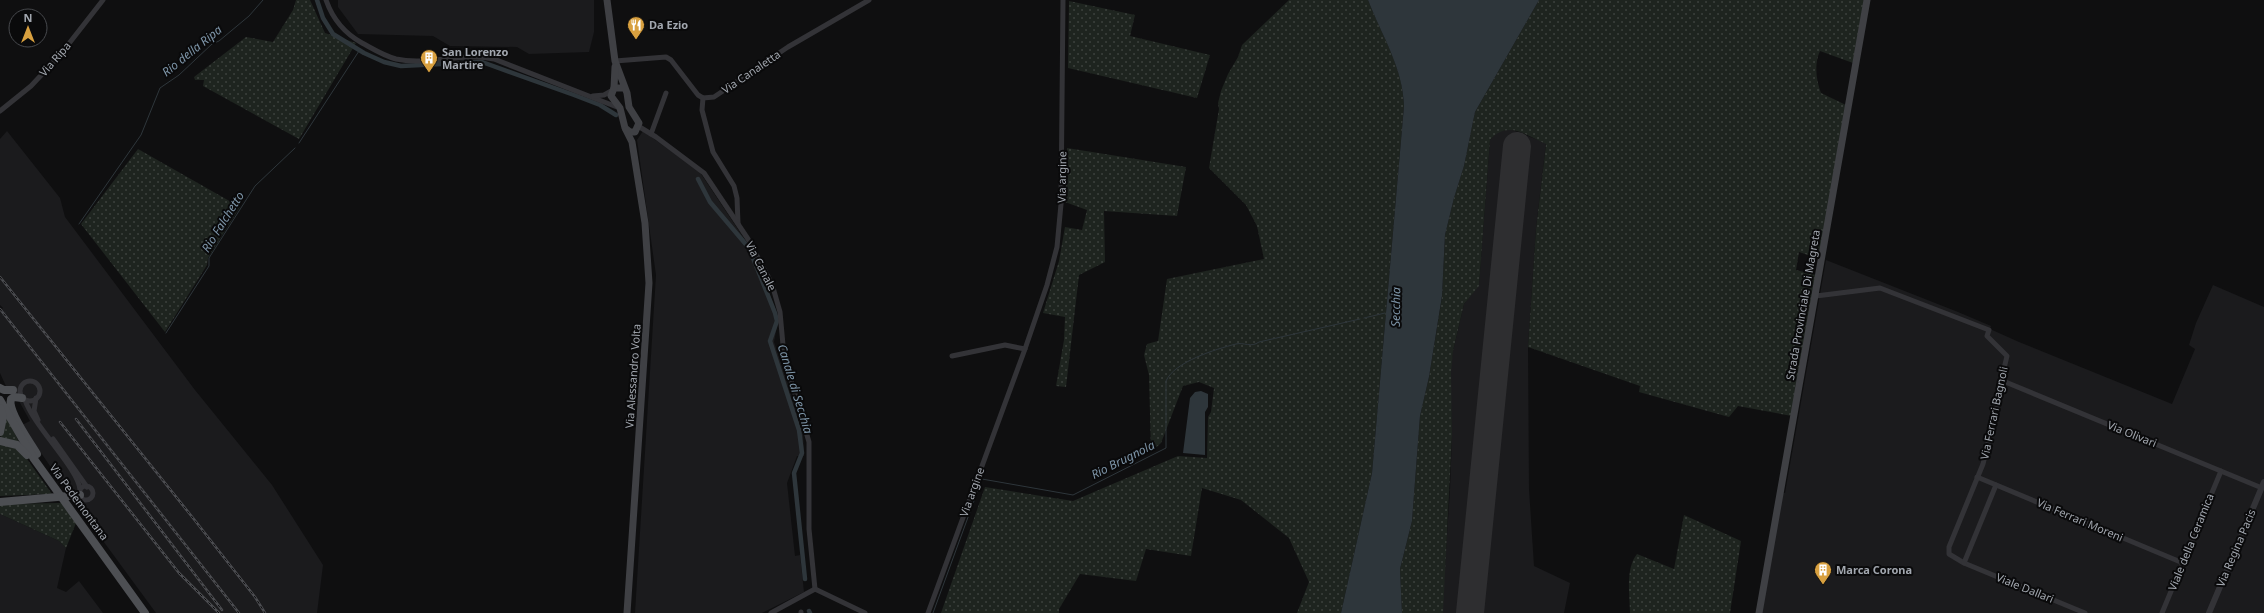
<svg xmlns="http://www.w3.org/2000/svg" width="2264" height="613" font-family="'Noto Sans',sans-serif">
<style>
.built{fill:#1b1b1d}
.grass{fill:url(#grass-dots)}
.water{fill:#2e363b}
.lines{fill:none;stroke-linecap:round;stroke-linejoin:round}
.stream{stroke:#2e363b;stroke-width:1}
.canal{stroke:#2e363b;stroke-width:4.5}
.runway{stroke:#2e2e30;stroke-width:28}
.minor{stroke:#333337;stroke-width:5}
.tertiary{stroke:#333337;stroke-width:6}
.secondary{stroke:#3f4044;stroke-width:7}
.primary{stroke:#4d4f53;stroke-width:8}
.rail-casing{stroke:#4c4d51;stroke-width:2.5}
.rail{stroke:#0a0a0b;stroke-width:1;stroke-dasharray:3;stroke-linecap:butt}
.labels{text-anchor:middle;stroke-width:4;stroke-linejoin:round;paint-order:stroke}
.poi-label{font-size:11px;font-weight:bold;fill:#a2a7af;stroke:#0a0a0b;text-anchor:start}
.street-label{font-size:11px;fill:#a2a7af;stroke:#0a0a0b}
.water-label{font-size:12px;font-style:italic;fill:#7d94a7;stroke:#0a0a0b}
</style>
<defs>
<pattern id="grass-dots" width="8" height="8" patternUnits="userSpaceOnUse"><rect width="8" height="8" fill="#1e241f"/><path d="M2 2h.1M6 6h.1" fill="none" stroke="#3c413d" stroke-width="1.8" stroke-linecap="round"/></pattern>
</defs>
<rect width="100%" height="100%" fill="#0f0f10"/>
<g class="built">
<path d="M338,0h256v32l-5,20 -60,2 -12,-7 -67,-1 -17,-10 -75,-2 -20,-27z"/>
<path d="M1510,129l36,14 -10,86 -8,118 1,142 5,77 36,17 -6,30h-122l8,-124 2,-54 -2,-63 3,-21 11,-47 15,-19 11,-145 7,-8z"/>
<path d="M7,131l53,67 5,19 130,173 77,95 51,80 -6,48h-161l-80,-109 -54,-79 8,-4 -11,-20 -9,-6 -10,-22v-62l3,-3 -3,-3v-166z"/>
<path d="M643,131l56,40 52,78 25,61 2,11 -4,21 29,89 1,25h-7l-10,27 8,73 5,-1 4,37 -42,21h-127l21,-338 -19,-135z"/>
<path d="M1826,260l132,52 33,14 -1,3 29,13 153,62 23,-55 -6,-4 7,-22 17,-38 51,22v306h-508l22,-122 7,2z"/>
<path d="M0,514l59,27 7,7 -9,40 9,4 13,-11 24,32h-103z"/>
</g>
<g class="grass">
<path d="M296,0h14l15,33 31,10 -57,96 -96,-53 1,-6h-9l-1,-3 52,-40 27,5 20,-32z"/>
<path d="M1289,0h79c14,36 35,67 36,106l-32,367 -31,140h-44l12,-31 -20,-44 -48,-38 -39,-12 -11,68 -45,-7 -10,32 -56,-7 -21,35v4h-118l44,-126 88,14 105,-45 29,2 1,-41 3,-5 3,-24 -15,-6 -16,4 -22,57 -10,9 -2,-77 -5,-20 3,-11 11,-3 9,-62 97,-20 -7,-33 -11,-21 -37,-37 10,-59 -1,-6 3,-12 7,-17 10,-17 4,-12z"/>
<path d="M1539,0h325l-11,63 -33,-12c-6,13 -4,29 1,42l25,12 -26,154 -21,-7 -3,18 20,5 -24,141 -54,-10 -9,11 -90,-25 1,-6 -112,-39 8,-118 10,-85c-21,-9 -38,-24 -56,-4l-11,146 -15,18 -11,47 -2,21 1,63 -9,178h-41l-2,-44 12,-48 8,-105 9,-39 13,-80 3,-62 9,-37 10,-32 11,-54z"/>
<path d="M1069,1l66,14 -5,21 80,19 -13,43 -129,-30z"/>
<path d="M1067,148l119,19 -9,49 -73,-5 1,51 -26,13 -13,112 -10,-1 8,-46 1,-23 -22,-4 16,-52 6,-34 17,3 5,-20 -22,-8z"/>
<path d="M138,149l102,58 -32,51 -1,7 -42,67 -84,-108z"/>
<path d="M6,416l14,28 -8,-4 -12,-1z"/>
<path d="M0,444l16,4 6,4 30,42 -52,2z"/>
<path d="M61,503l15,20 -10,25 -7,-7 -59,-27v-10z"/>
<path d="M1684,515l57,26 -11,72h-100c0,-18 -5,-44 7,-59l37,15z"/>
</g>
<g class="water">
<path d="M1368,0h171l-64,112 -11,54 -10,32 -9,37 -3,61 -13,81 -9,39 -8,105 -12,48 2,44h-61l31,-140 32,-367c-1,-38 -22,-70 -36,-106z"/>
<path d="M1201,391l7,3v13l-3,5v43l-22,-2 7,-55 5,-6z"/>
</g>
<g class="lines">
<g class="stream">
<path d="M299,143l60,-92"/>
<path d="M79,224l62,-89 19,-47 19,-13 33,-31 7,-3 30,-25 14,-16"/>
<path d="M4,314l1,-1"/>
<path d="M3,315l1,-1"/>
<path d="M1364,318l21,-5"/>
<path d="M166,333l43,-67v-8l46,-72 40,-38"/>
<path d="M933,613l49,-134 91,16 93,-47v-67c8,-19 50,-32 70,-37 8,-2 15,4 23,-2l101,-23"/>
</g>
<g class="canal">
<path d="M317,0l6,18 10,16 31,19 20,9 17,4 81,-4 92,33 26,10 16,10"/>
<path d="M698,179l12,23 39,46 26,65 2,8 -7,20 29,89 3,23 -8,20 11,106"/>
<path d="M809,611l1,2"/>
</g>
<path class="runway" d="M1470,613l47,-467"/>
<g class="minor">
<path d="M326,0c7,20 18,33 36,43 11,6 22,13 34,16 32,7 66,-7 98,0l123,48"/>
<path d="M615,61l51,-4 5,3 27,35 5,3 11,-1 74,-50 81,-47"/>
<path d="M593,96l11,-1 9,-5"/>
<path d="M703,98l-1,12 11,42 21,34 3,12 1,25"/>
<path d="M0,111l31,-25 29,-31 43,-55"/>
<path d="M638,126l18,11 48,36 44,66 24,45 8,28 4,44 25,86v87l6,60"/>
<path d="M651,134l15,-41"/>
<path d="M1816,296l64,-8 109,42 -2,6 20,20 -5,21 1,4 -20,83 -34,83v7l15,9 121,50"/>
<path d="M952,356l53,-11 20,4"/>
<path d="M2003,381l259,107"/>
<circle cx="30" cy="391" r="10"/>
<path d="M36,398l-2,13 4,9"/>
<path d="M25,400c9,27 54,69 55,90"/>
<path d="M53,439l34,48"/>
<path d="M1977,477l206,86"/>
<circle cx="86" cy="493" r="7"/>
<path d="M1964,563l32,-78"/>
<path d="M815,589l50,24"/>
<path d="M801,612v1"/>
<path d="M771,613l44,-24"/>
<path d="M928,613l97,-264 22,-64 10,-38 4,-43 2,-204"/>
<path d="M2162,613l59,-142"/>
</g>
<path class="tertiary" d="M2209,613l55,-131"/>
<g class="secondary">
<path d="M607,0l8,61 12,32 2,14 10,16 -4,9h-5l-5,-4 -5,-20 -9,-12 3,-8h10"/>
<path d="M614,88l1,-21"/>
<path d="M626,130l6,12 13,81 4,60 -22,330"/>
<path d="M1759,613l108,-613"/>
</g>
<g class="primary">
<path d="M0,388l4,2h9"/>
<path d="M22,398l-8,-1 -3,2c-4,12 19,43 26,55"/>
<path d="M0,400l34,59 111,154"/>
<path d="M0,408l3,9 -3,15"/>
<path d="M0,441l17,4 10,10"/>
<path d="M0,502l80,-7"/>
</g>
<g class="rail-casing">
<g id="rail">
<path d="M0,277l193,241 62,79 10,16"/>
<path d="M0,309l239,304"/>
<path d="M76,419l146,191"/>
<path d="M60,422l119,151 40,40"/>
</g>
</g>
<use href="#rail" class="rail"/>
</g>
<defs>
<g id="restaurant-pin" transform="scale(0.9)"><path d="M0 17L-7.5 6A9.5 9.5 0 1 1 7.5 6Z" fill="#d8a03f" stroke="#0a0a0b"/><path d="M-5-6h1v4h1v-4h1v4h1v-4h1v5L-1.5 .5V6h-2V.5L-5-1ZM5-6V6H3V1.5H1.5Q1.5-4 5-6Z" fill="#fff"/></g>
<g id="building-pin" transform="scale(0.9)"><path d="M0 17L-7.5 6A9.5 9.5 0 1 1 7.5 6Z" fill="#d8a03f" stroke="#0a0a0b"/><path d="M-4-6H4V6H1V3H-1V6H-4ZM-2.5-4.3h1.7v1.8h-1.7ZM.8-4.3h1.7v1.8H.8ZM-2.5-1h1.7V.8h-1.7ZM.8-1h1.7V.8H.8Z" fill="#fff"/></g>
</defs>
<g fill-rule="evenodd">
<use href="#restaurant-pin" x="636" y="25"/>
<use href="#building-pin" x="429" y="58"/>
<use href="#building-pin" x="1823" y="570"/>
</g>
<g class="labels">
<g class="poi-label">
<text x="649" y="29">Da Ezio</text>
<text x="442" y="56">San Lorenzo<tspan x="442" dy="13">Martire</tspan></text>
<text x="1836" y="574">Marca Corona</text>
</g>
<g class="street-label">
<text transform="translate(55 59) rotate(-49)" y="4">Via Ripa</text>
<text transform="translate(751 72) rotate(-34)" y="4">Via Canaletta</text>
<text transform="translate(1062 177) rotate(-89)" y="4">Via argine</text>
<text transform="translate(761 266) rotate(63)" y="4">Via Canale</text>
<text transform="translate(1803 305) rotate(-80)" y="4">Strada Provinciale Di Magreta</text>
<text transform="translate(633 376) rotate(-86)" y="4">Via Alessandro Volta</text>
<text transform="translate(1994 413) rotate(-78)" y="4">Via Ferrari Bagnoli</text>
<text transform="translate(2132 434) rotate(22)" y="4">Via Olivari</text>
<text transform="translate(972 492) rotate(-70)" y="4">Via argine</text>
<text transform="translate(79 502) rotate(54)" y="4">Via Pedemontana</text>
<text transform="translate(2080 520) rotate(23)" y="4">Via Ferrari Moreni</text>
<text transform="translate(2191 542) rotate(-68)" y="4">Viale della Ceramica</text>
<text transform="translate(2236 548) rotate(-67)" y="4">Via Regina Pacis</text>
<text transform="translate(2025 588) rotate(22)" y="4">Viale Dallari</text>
</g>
<g class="water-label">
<text transform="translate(192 51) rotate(-39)" y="4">Rio della Ripa</text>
<text transform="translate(223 222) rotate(-58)" y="4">Rio Falchetto</text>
<text transform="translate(1396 307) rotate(-89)" y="4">Secchia</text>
<text transform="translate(795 389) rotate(73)" y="4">Canale di Secchia</text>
<text transform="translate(1123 460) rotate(-27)" y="4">Rio Brugnola</text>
</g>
</g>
<g transform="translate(28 28)"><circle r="19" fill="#0a0a0b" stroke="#47494d"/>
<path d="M0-3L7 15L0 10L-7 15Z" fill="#d8a03f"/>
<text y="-6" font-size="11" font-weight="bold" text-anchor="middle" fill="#a2a7af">N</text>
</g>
</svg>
